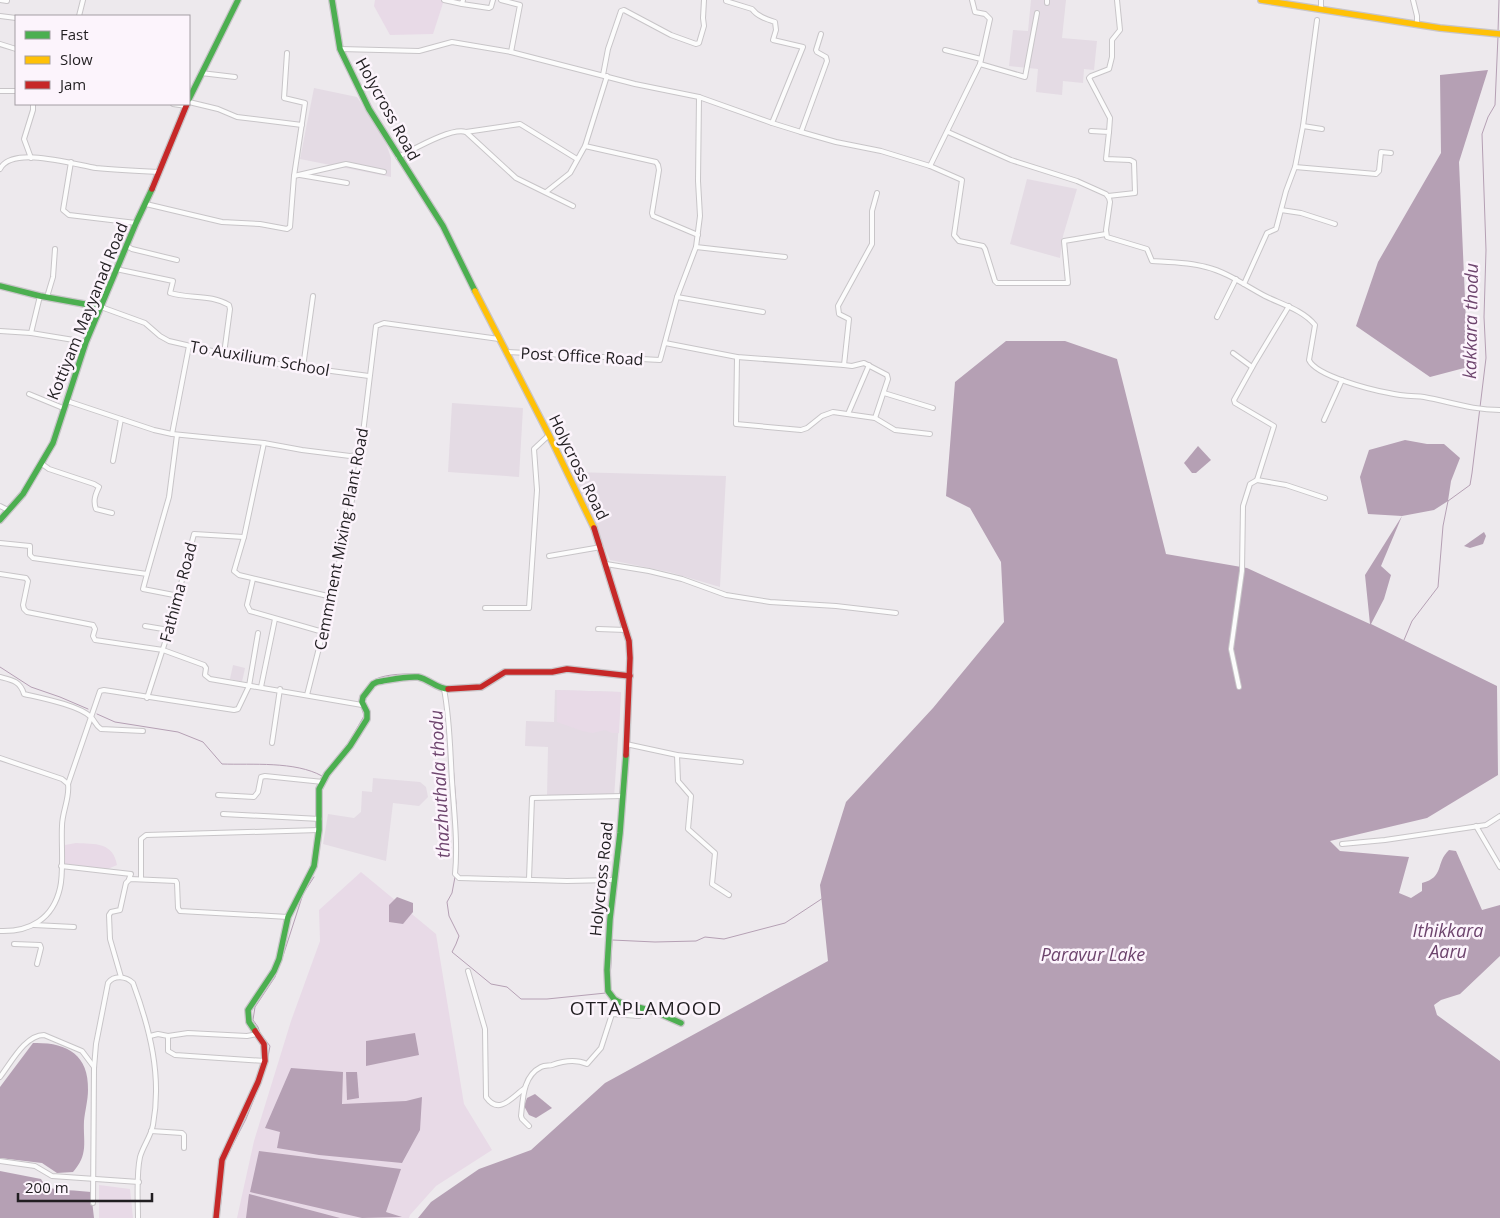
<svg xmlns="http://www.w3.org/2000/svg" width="1500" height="1218" font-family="'Open Sans',sans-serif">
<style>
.built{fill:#e4dbe4}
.green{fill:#e8dae7}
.water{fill:#b5a0b4}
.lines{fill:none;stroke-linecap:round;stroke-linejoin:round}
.stream{stroke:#b5a0b4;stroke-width:1}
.street-casing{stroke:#c8c5c8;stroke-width:6}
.fast-casing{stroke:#c8c5c8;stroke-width:8}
.slow-casing{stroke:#c8c5c8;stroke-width:8}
.jam-casing{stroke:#c8c5c8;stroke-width:8}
.street{stroke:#fcfcfc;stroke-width:4}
.fast{stroke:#4caf50;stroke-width:5.5}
.slow{stroke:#ffc107;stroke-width:5.5}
.jam{stroke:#c62828;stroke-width:5.5}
.labels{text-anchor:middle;stroke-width:5;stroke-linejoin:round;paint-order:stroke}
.street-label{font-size:16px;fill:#211e21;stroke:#fcf4fc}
.water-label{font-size:18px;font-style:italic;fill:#6d446d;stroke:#fcf4fc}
.quarter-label{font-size:19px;letter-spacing:1px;fill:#211e21;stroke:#fcf4fc}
</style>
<rect width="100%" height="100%" fill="#ede9ed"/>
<g class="built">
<path d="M1031,0h35l-4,38 35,3 -3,29 -10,-1 -1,14 -20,-2 -1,14 -26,-3 2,-23 -29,-3 4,-36 15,1z"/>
<path d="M314,88l43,9 28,43 6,18v19l-91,-18z"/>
<path d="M1027,179l50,10 -14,47 -3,22 -50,-14z"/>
<path d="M452,403l71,5 -4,69 -71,-5z"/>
<path d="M571,472l155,4 -6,111 -51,-15 -59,-12z"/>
<path d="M233,665l12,3 -3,14 -12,-3z"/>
<path d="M555,690l66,2 -7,106 -67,-1 1,-50 -23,-1 1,-25 28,1z"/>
<path d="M373,778l47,4 6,5 2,10 -9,9 -26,-3 -7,58 -63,-17 5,-30 26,4 7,-6 1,-21 10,1z"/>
</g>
<g class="green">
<path d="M375,0h69l-11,34 -43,1 -16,-29z"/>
<path d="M557,690l64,2 -2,41h-7l-7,-3 -12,3 -11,-2 -25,-9z"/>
<path d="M76,843c19,1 37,-1 41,22l-19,8 -33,-8v-20z"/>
<path d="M361,872l75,62 28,170 28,46 -56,36 -26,29 -1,3h-172l17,-77 37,-120 29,-80 -1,-31z"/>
<path d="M99,1185l31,4 3,29h-34z"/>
</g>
<g class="water">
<path d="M1488,70l-29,92 9,205 -38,10 -74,-51 22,-64 63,-109 -1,-78z"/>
<path d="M1006,341h59l52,18 49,195 81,14 123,56 -5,-49 37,-59 -34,-2 -8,-37 9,-27 36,-10 22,4h17l16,14 -9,23 -3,20 -14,9 -32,6 -21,50 10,9 -7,24 -13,25 126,62 1,89 -71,43 -97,23 10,10 69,6 -10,36 12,5 11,-7v-8c23,-6 13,-20 27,-33l7,1 26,59 18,-5v51l-40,38 -19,6 -7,5 3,10 63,46v157h-1082l13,-16 48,-33 52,-19 74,-67 223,-122 -8,-76 26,-83 87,-94 71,-86 -3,-60 -31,-54 -24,-12 9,-114z"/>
<path d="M1198,446l13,14 -15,13h-4l-8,-10z"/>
<path d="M1484,532l2,4 -3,8 -13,4 -6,-2z"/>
<path d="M397,897l16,6v9l-10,12 -14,-2v-17z"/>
<path d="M415,1033l4,22 -53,11v-25z"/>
<path d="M33,1043c33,-1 56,11 55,47 0,10 -3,21 -4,31 -1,21 5,33 -11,51l-16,1 -15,-10 -42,-5v-71z"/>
<path d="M291,1068l52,4 -1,32 64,-3 16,-4 -2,33 -18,33 -83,-8 -42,-7 3,-16 -15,-4z"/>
<path d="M346,1072h11l2,26 -12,2z"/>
<path d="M535,1094l17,14 -16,10 -7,-3 -5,-9 3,-8z"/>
<path d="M259,1151l142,18 -15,43 16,5 -40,1 -112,-26z"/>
<path d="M0,1171l41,8 5,8c14,4 30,3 45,5l3,26h-94z"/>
<path d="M249,1194l91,24h-94z"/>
</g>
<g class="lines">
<g class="stream">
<path d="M1498,32l1,-32"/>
<path d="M1404,640l8,-19 26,-34 5,-61 5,-25 22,-16 2,-12 14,-115 -2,-41 2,-67 -4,-116 6,-17 7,-12 3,-69"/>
<path d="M0,667l31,20 29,10 28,12"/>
<path d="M427,678l10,5"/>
<path d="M376,679c10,-5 32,-6 43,-4"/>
<path d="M449,713l7,91"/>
<path d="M97,714l18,8 63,10 25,10 19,22c30,1 73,-3 100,12l27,-34 15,-26 -2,-8"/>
<path d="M457,868l1,-16"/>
<path d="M455,877l-3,16 -5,9 2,14 10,20 -3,8 -4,8 39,32 16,3 14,12h26l59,-6"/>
<path d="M283,956l20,-62 11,-17"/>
<path d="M610,982l2,-42 43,2 41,-1 9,-4 19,2 61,-16 38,-25"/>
<path d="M267,1062l3,-16 -10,-13 -2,-6 -5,-7 2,-13 20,-30 2,-6"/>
<path d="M227,1156l19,-37 12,-30"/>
<path d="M222,1183l3,-24"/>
<path d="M220,1210l2,-18"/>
</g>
<g class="street-casing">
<g id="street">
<path d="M0,0l7,1v-1"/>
<path d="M444,0l18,4 1,-4"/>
<path d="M501,0l19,5 -9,47"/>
<path d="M726,0v1l26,8c5,7 14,10 23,13l1,8 -3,10 30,7 -31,76"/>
<path d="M1413,0l4,16v9"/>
<path d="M1047,3v-3"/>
<path d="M462,4l27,4 2,-1 2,-7"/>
<path d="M1321,10v-10"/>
<path d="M0,16l16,2"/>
<path d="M79,16l4,-16"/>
<path d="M0,44l16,5"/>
<path d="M340,49l79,2 33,-9 59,10 124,32 64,13 73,26 29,9 35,10 45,9 49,15 50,-102 10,-45 -5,-5 -10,-2 -3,-12"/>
<path d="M945,50l36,9"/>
<path d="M980,64l45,13 12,-64"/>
<path d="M201,73l34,4"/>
<path d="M603,75l5,-26 13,-38 3,-1 47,25 25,9 3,-1 5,-17 -1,-8 1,-18"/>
<path d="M0,91h16"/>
<path d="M699,97l-1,84 2,35 -4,31 89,10"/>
<path d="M189,102l29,7 19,8 65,8"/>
<path d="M173,104l13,2"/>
<path d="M1303,126l19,3"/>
<path d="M1091,131l18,1 -3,27 24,1 4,2 1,31 -27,3"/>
<path d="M466,132l54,-8 57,35"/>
<path d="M801,132l26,-71 -1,-4 -9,-5 -1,-2 5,-16"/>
<path d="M948,132l63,28 66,21 29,13 3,4 1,4 -4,28 1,7 40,12 5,12c18,1 36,1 54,6 21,5 40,19 59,29 16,8 38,14 50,29l-6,35c7,16 63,30 80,33 12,3 24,3 35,4 27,5 48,13 76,13"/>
<path d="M1109,132l1,-14 -21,-40 2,-2 18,-7 3,-12v-17l8,-10 -3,-30"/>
<path d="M585,146l71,16 2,3 1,5 -7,43 1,3 45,19"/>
<path d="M398,157c15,-7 53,-30 68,-25l50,46 57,28"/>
<path d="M31,158l-7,-19 9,-29v-6"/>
<path d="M71,162l-8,48 6,5 67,8"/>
<path d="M930,166l32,14 -8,55 5,6 24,5 2,3 10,32 2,2h71l-4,-42 42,-7"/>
<path d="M1295,167l81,7 3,-3 2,-19 10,1"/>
<path d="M0,169c12,-24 76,-4 96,-1 21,2 42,3 63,4"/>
<path d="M300,175l47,8"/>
<path d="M294,176l52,-12 38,8"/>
<path d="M546,192l24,-19 15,-27 22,-70"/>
<path d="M146,204l76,18 38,2 27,5 3,-2 4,-51 11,-73 -21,-5 3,-45"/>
<path d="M1281,210l20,3 34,11"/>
<path d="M127,246l5,3 45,11"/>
<path d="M116,269l57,12 -3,12c20,6 41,1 59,12l1,4 -6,45"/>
<path d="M1244,284l23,-51 9,-4 10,-38 9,-24 8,-41 14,-106"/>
<path d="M47,297l6,-20 2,-28"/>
<path d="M677,297l86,15"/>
<path d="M101,307l44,16 15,13 9,5 87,20 113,15"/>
<path d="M1217,317l19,-38"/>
<path d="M0,331l31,2 55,9"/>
<path d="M31,333l9,-37"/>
<path d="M665,343l72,14 107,8 8,1 12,-3 23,12 1,4 -13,39"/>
<path d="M506,352l154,8 17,-63 19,-50"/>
<path d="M1233,353l19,14"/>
<path d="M737,357l-1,67 65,6 6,-2 15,-12 11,-4 42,6 20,12 35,4"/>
<path d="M844,365l5,-46 -10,-5 -1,-8 34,-62v-33l5,-18"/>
<path d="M303,367l10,-71"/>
<path d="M884,393l49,15"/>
<path d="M29,394l34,14"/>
<path d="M67,401l87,29 18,4 92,9 38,7 48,6 7,-1 4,-4"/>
<path d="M848,414l21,-49"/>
<path d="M1324,420l18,-40"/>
<path d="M172,434l17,-88"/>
<path d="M264,443l-20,94 -10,34 5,4 93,22"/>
<path d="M113,461l8,-42"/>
<path d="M42,464l7,5 45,15 5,3c-4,8 -6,14 -3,22l16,4"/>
<path d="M1257,480l29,5 39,13"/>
<path d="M0,506l8,4"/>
<path d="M0,543l30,3v9l3,3 114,16 -4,15 36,7"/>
<path d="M549,556l52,-9"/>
<path d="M606,564l43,7 33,8 44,16 44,7 66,4 60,7"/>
<path d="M0,574l26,4 2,3 -5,24 1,4 3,3 66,13 2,4 -2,7 2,4 68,10 41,15 2,3 -1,7 5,4 152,26"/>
<path d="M147,574l22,-77 8,-62"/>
<path d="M253,579l-6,26 3,6 73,21"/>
<path d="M485,608h44l8,-118 -3,-41 15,-14"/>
<path d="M145,626l24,4"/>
<path d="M598,629l28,1"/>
<path d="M0,677c12,3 20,4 24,17 17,4 54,11 67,23 4,4 4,8 10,12l42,2"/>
<path d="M261,687l14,-68"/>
<path d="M1239,687l-8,-38 11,-78 1,-65 7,-22 7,-4 17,-54 -39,-23 -1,-3 20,-36 35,-58"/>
<path d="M444,689c6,31 6,61 8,92 2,31 6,62 3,93l4,4 108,3 46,-1"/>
<path d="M307,695l25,-98 27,-131 17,-140 8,-3 115,16"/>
<path d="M147,698l22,-68 25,-96 50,3"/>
<path d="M272,743l8,-54"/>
<path d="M626,744l51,11 64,7"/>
<path d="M677,755l1,26 13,15 -3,33 27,24 -3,31 17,11"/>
<path d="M0,758l62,21 6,5"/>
<path d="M218,795l36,2 4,-5 3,-15 4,-1 58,6"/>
<path d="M223,814l97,5"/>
<path d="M1476,826l24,41"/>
<path d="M1342,844l43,-4 101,-15 14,-9"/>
<path d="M61,866l70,8 -2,5"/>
<path d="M141,879v-40l5,-4 173,-5"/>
<path d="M529,879l3,-81 91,-2"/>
<path d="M34,925l40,2"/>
<path d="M0,931c30,1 53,-12 60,-43 4,-16 1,-45 2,-62 0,-14 8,-28 6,-42l32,-93 4,-1 130,20 4,-1 11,-23 9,-53"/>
<path d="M14,944l26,1 1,3 -4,16"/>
<path d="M468,971l17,58 1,68c13,19 26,0 39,-9"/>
<path d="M121,977l-11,-38 -1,-24 2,-3 9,-2 6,-27 4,-4 46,2 1,2 1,25 2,3 108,6"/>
<path d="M150,1036l8,-2 10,2v15l7,4 90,6"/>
<path d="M168,1036l20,-3 59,3 10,-2"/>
<path d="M0,1077c11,-14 25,-42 44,-42l38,16 12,16"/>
<path d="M529,1126l-7,-7 -1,-3c2,-18 2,-40 20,-49 4,-2 8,-1 11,-2 11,-4 24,-6 35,-1l14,-16 11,-34 27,2 5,-7"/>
<path d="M151,1131l31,2 2,2v13"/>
<path d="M0,1161l35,5 17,10 87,6"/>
<path d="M93,1203l1,-135 2,-24 12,-61c6,-8 18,-7 25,0 17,46 29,93 20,142 -2,11 -10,21 -13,32 -4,19 -2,41 -2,61"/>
</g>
</g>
<g class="fast-casing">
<g id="fast">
<path d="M332,0l8,49 29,60 74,117 32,65"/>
<path d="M189,99l49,-99"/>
<path d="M0,286l40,10 61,11"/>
<path d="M0,520l23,-26 30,-51 33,-101 50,-119 16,-34"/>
<path d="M626,755l-6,78 -10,86 -3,51 1,21 6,8 5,3 37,10 25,11"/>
<path d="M255,1031l-6,-9 -1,-12 26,-39 5,-12 9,-42 26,-51 5,-36v-41l8,-15 23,-28 17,-27v-7l-5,-10 1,-5 10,-13 4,-2c13,-2 28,-6 41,-5 11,2 19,12 30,12"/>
</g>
</g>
<g class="slow-casing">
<g id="slow">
<path d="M1261,0l179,28 60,6"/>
<path d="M475,291l74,144 45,93"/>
</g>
</g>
<g class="jam-casing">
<g id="jam">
<path d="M152,189l35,-85"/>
<path d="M594,528l35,113 1,17 -4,97"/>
<path d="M448,689l33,-2 24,-15h47l15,-3 63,7"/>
<path d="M216,1218l6,-58 36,-78 7,-21 -1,-17 -9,-13"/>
</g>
</g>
<use href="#street" class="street"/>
<use href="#fast" class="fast"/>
<use href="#slow" class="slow"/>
<use href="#jam" class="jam"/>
</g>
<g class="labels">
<g class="street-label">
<text transform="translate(388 109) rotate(61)" y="6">Holycross Road</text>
<text transform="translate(87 311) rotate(-68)" y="6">Kottiyam Mayyanad Road</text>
<text transform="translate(582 356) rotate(3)" y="6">Post Office Road</text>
<text transform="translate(260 358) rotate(10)" y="6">To Auxilium School</text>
<text transform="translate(579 467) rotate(64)" y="6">Holycross Road</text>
<text transform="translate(341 539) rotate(-79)" y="6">Cemmment Mixing Plant Road</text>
<text transform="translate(178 592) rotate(-75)" y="6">Fathima Road</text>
<text transform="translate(601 879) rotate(-84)" y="6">Holycross Road</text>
</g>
<g class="water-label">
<text transform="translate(1471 321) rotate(-89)" y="6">kakkara thodu</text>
<text transform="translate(440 784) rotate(-93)" y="6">thazhuthala thodu</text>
<text x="1448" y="937">Ithikkara<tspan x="1448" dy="21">Aaru</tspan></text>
<text x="1093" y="961">Paravur Lake</text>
</g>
<g class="quarter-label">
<text x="646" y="1015">OTTAPLAMOOD</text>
</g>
</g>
<rect x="15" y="15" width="175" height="90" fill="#fcf4fc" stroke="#a49ea4"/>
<rect x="25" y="31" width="25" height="8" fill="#4caf50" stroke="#a49ea4"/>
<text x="60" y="40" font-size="15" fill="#211e21">Fast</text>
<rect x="25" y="56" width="25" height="8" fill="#ffc107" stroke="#a49ea4"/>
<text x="60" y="65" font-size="15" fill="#211e21">Slow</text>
<rect x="25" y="81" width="25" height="8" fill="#c62828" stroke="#a49ea4"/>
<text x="60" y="90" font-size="15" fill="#211e21">Jam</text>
<path d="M18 1193v8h134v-8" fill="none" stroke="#211e21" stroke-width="2.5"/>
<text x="25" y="1193" font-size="15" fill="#211e21" stroke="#fcf4fc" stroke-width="4" paint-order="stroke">200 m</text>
</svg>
